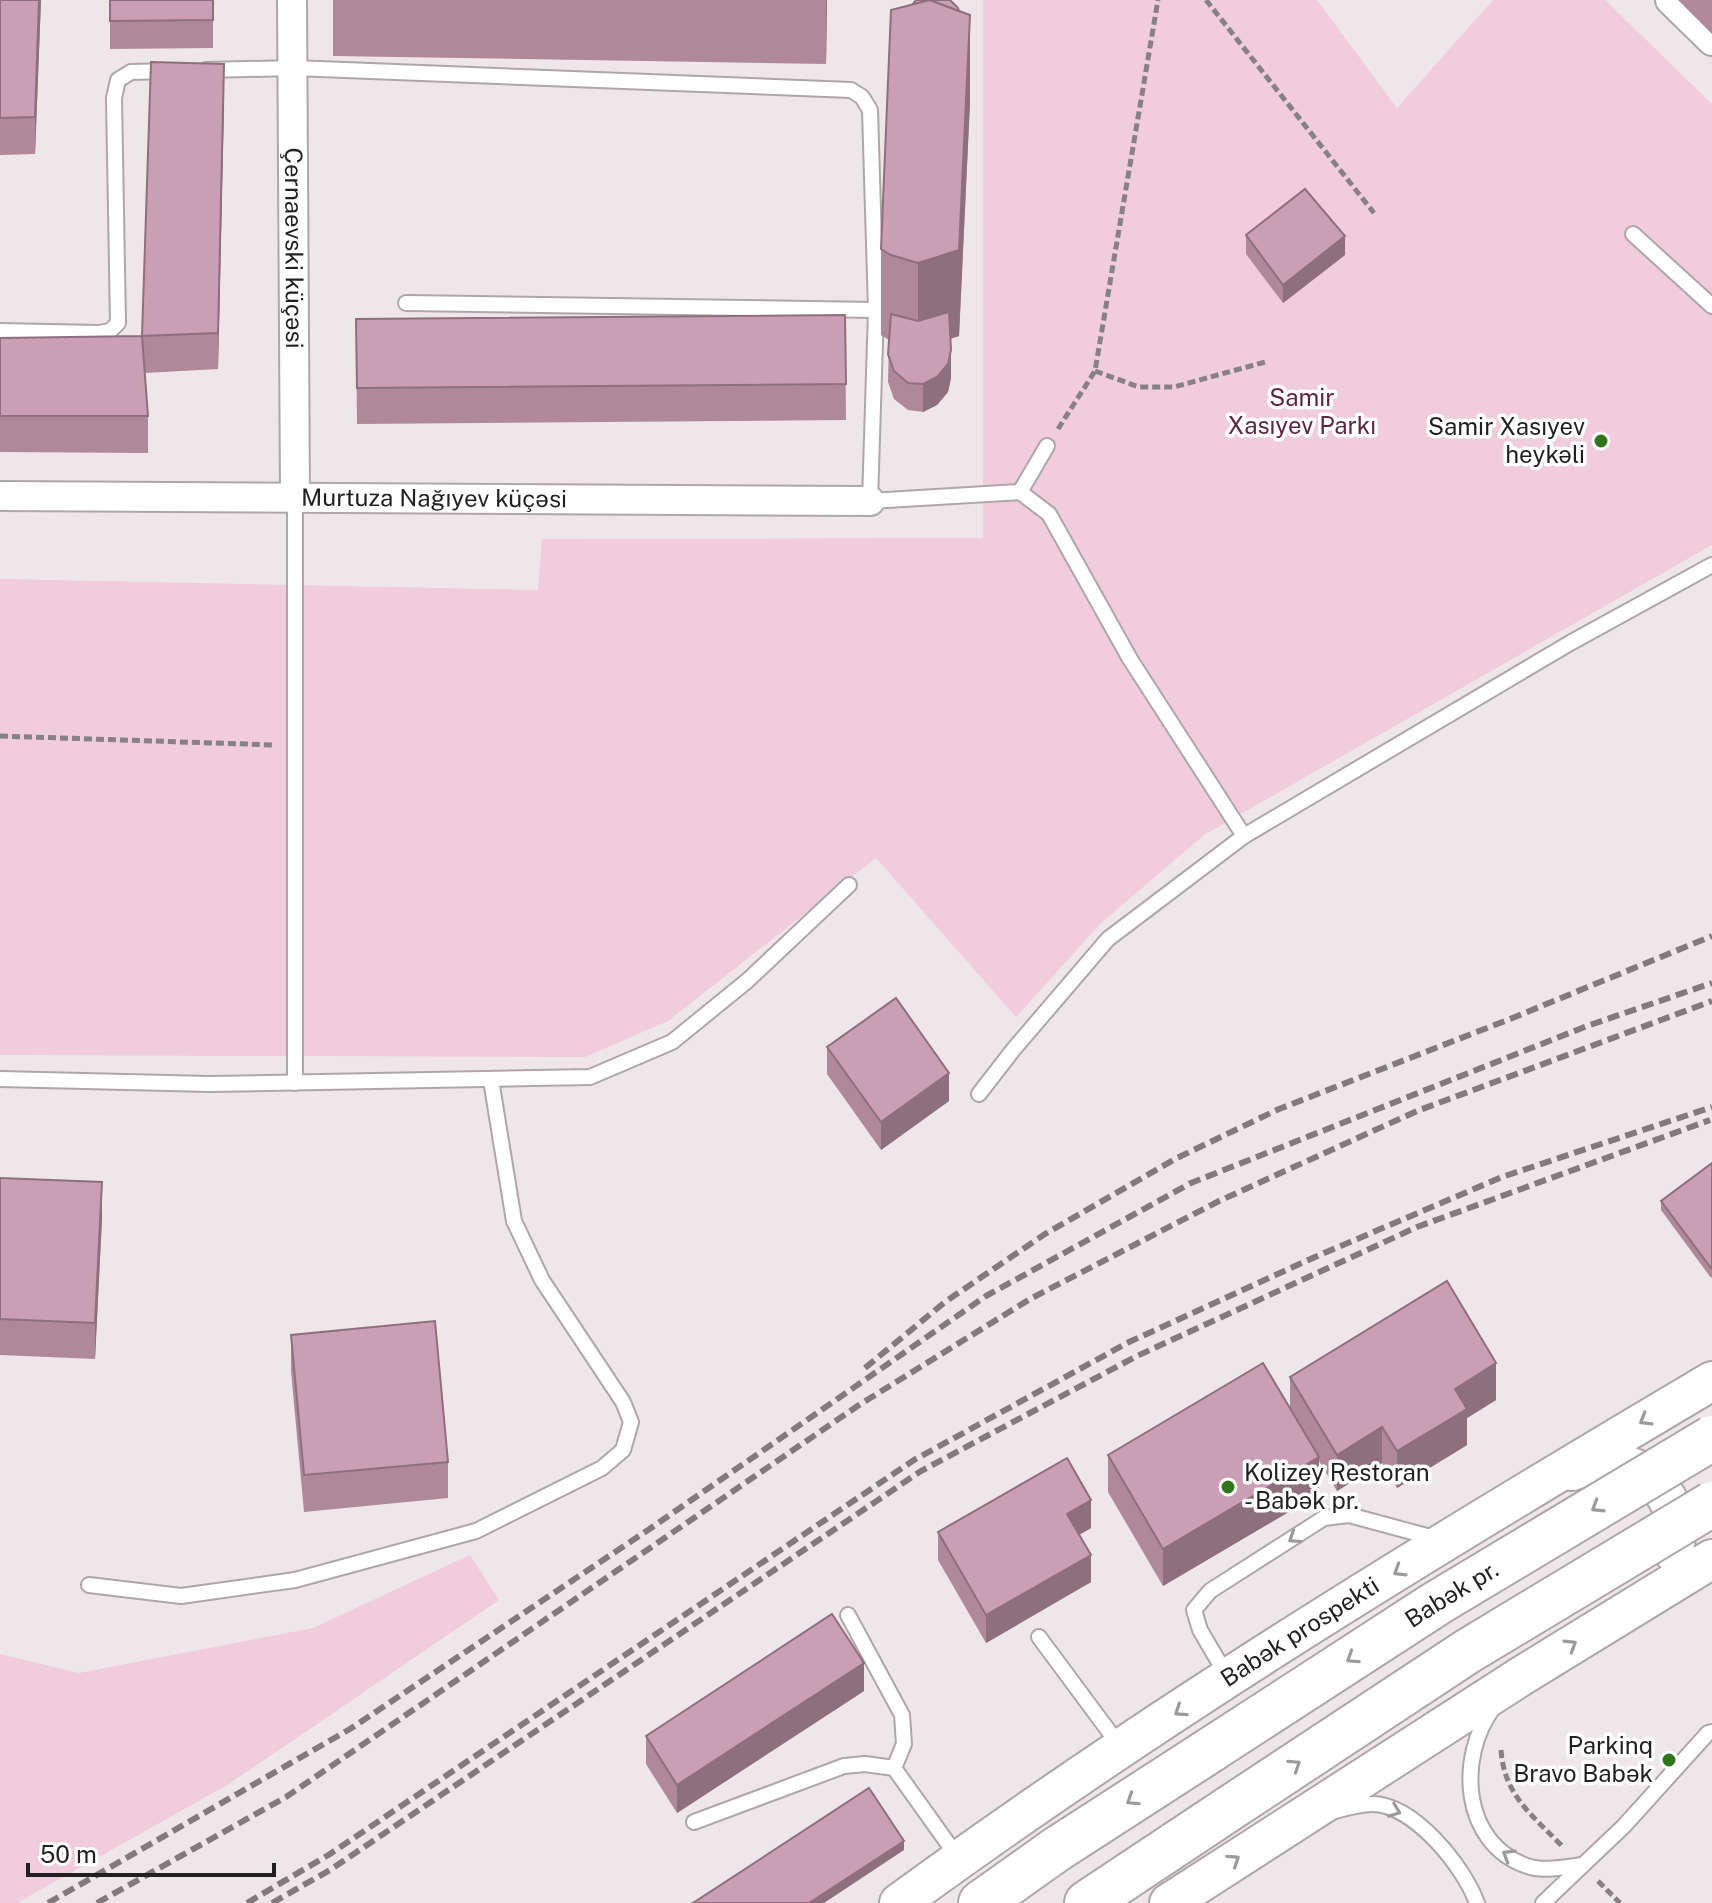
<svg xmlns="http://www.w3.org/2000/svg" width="1712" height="1903" font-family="'Public Sans',sans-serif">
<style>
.green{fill:#f0ccdc}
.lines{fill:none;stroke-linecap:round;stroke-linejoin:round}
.service-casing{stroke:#afa6aa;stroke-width:18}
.minor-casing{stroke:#afa6aa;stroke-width:32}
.secondary-casing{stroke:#afa6aa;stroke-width:42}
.primary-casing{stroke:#afa6aa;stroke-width:48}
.path{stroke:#878184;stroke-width:5;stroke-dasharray:8 4;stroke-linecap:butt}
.service{stroke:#fff;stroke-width:14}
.minor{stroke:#fff;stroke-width:28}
.secondary{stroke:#fff;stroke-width:38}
.primary{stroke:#fff;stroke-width:44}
.rail{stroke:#817b7d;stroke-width:6;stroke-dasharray:12 6;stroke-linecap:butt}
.primary-bridge-casing{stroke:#afa6aa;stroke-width:48;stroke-linecap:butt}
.primary-bridge{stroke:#fff;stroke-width:44}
.wall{fill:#af899a}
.shaded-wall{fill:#8e6f7d}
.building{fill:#cb9fb3;stroke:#8e6f7d;stroke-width:2}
.oneway{stroke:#9c9a9b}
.poi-dot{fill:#2e7619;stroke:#fff;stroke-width:3}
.labels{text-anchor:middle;stroke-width:7;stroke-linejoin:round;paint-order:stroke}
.street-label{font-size:24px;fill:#221f20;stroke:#fff}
.park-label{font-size:24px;fill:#5d2643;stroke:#fff}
.poi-label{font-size:24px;fill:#221f20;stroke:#fff;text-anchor:end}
</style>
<rect width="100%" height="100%" fill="#efe6ea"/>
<g class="green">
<path d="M983,0h334l80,108 96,-108h112l107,104v441l-508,290 -103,88 -85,94 -140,-159 -208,163 -83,36 -585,-2v-476l538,11 4,-51 441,-1z"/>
<path d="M470,1555l29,45 -270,184 -212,119h-17v-249l79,19 234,-45z"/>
</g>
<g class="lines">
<g class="service-casing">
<g id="service">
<path d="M206,70l88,-2 557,22 11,7 8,13 6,200 -6,191 150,-9 29,22 81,145 114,177"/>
<path d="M1633,234l79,72"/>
<path d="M406,303l470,7"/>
<path d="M0,331l99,2 11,-2 8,-8 -4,-225 4,-18 13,-8 39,-1"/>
<path d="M1020,492l27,-46"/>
<path d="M0,1079l210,5 380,-7 82,-35 75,-61 102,-96"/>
<path d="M295,1083v-586"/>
<path d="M979,1094l34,-44 95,-111 136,-103 326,-193 142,-78"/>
<path d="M89,1585l92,11 114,-16 181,-49 126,-63 21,-18 8,-28 -8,-20 -81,-122 -28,-59 -23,-141"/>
<path d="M848,1615l54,100 2,29 -10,24"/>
<path d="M1039,1637l80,108"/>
<path d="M1227,1676l-27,-46 -6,-20 16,-19 114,-73 25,-3 89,24"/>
<path d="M1493,1708c-36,49 -32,135 34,158 17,6 38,1 56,-1"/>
<path d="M1335,1811c11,-3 26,-7 37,-7 42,0 92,63 105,99"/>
<path d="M694,1822l150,-56 21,-2 29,4 65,91"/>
<path d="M1543,1903l81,-77 84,-93 4,-1"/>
</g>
</g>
<g class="minor-casing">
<g id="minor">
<path id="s1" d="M292,0l3,497"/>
<path d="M1670,0l42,41"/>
<path id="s2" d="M0,496l870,5"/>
</g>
</g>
<g class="secondary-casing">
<g id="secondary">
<path d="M1572,1471c16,-5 32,-11 50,-7 39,9 63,51 51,88"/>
<path id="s3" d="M899,1903c260,-190 536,-358 813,-522"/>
<path d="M1169,1903l354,-228 189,-116"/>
</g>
</g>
<g class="primary-casing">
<g id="primary">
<path d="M981,1903l76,-54 141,-91"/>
<path d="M1087,1903l143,-95"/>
</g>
</g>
<g class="path">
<path d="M1206,0l168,213"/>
<path d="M1095,371l44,16h35l91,-25"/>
<path d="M1058,429l37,-58 63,-371"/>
<path d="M0,736l275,9"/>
<path d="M1501,1750c3,45 31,65 61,96"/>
<path d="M1598,1881l22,22"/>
</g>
<use href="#service" class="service"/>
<use href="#minor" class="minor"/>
<use href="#secondary" class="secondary"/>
<use href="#primary" class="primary"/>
<g class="rail">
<path d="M865,1368l80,-66 100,-68 132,-76 102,-49 231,-90 202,-83"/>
<path d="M48,1903l302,-174 301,-201 335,-232 205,-113 396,-157 125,-43"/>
<path d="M97,1903l189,-106 573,-392 171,-106 189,-98 198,-90 295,-110"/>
<path d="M247,1903l83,-49 584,-394 215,-118 186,-85 187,-80 210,-70"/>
<path d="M272,1903l58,-33 591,-399 216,-115 280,-129 293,-107"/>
</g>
<g class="primary-bridge-casing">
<g id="primary-bridge">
<path id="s4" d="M1198,1758l239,-155 275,-165"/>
<path d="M1230,1808l238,-157 244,-147"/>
</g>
</g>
<use href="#primary-bridge" class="primary-bridge"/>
</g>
<g class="wall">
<path d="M0,0h41l-6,154 -35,1z"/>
<path d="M110,0h103v48l-103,1z"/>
<path d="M333,0h494l-1,64 -493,-8z"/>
<path d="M1678,0h34v34z"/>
<path d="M224,100l-6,269 -73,4 3,43v37l-148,-1v-114l142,-2z"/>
<path d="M970,102l-11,234 -9,3 1,39 -3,14 -11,13 -14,7 -15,-2 -14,-11 -6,-17 1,-42 -8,-5v-86z"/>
<path d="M1246,235l99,20 -62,48 -37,-49z"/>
<path d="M845,315l1,105 -489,4 -1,-105z"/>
<path d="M827,1047l122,54 -68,49 -54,-76z"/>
<path d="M1712,1163v114l-1,1 -50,-68v-9z"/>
<path d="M0,1178l102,40 -7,141 -95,-4z"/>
<path d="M291,1335l157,127v36l-144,14 -13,-141z"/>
<path d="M1290,1377l206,23 -29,18v27l-70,43 -15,-25 -45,28 -18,-30v33l-156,92 -55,-94v-37l182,-46z"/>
<path d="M1091,1528l-12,7 12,47 -105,61 -48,-83v-28z"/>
<path d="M864,1691l-187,122 -31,-49v-28z"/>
</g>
<g class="shaded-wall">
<path d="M39,0h2l-6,154v-37z"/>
<path d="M826,0h1l-1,64z"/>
<path d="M970,15v87l-11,234 -41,13v-86z"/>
<path d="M224,64v36l-6,269v-36z"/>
<path d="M1345,236v19l-62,48v-18z"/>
<path d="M951,350v28l-3,14 -11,13 -14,7v-28z"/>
<path d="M949,1073v28l-68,49v-28z"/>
<path d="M102,1182v36l-7,141v-36z"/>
<path d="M1496,1363v37l-29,18v27l-70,43v-37l58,-62z"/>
<path d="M1382,1427v36l-45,28v-36z"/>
<path d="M1319,1457v37l-156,92v-37z"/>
<path d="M1091,1500v28l-24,14v-28z"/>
<path d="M1091,1555v27l-105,61v-28z"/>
<path d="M864,1663v28l-187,122v-28z"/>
<path d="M904,1841v9l-80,53h-15z"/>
</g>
<g class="building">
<path d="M0,0h39l-4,117 -35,1z"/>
<path d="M110,0h103v20l-103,1z"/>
<path d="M916,0h13l-17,5z"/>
<path d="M930,0l40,15 -11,235 -41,13 -27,-8 -10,-6 10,-239z"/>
<path d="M930,0h20l8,8 1,3z"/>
<path d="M151,62l73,2 -6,269 -76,3 6,80h-148v-78l142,-2z"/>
<path d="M1305,189l40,47 -62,49 -37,-50z"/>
<path d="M949,312l2,38 -3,14 -11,13 -14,7 -15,-1 -14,-12 -6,-17 3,-40 27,7z"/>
<path d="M845,315l1,69 -489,4 -1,-69z"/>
<path d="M896,998l53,75 -68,49 -54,-75z"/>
<path d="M1712,1163v105h-1l-50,-67z"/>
<path d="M0,1178l102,4 -7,141 -95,-4z"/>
<path d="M1447,1281l49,82 -41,26 12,20 -70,42 -15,-24 -45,28 -47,-78z"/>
<path d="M435,1321l13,141 -144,13 -13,-140z"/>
<path d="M1263,1363l56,94 -156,92 -55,-94z"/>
<path d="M1067,1458l24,42 -24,14 24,41 -105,60 -48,-83z"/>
<path d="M832,1614l32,49 -187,122 -31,-49z"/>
<path d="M869,1788l35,53 -95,62h-116z"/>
</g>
<defs><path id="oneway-chevron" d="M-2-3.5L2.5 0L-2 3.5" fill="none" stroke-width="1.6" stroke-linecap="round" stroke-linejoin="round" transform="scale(2)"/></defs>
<g class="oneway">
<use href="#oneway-chevron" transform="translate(1645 1420) rotate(149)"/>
<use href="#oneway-chevron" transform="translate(1597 1507) rotate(149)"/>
<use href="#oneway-chevron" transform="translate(1294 1538) rotate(147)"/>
<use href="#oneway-chevron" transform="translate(1399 1571) rotate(148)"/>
<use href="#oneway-chevron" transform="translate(1571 1645) rotate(-32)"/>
<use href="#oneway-chevron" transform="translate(1352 1658) rotate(147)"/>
<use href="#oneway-chevron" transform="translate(1180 1711) rotate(146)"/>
<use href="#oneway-chevron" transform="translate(1295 1765) rotate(-33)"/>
<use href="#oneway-chevron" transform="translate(1132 1800) rotate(147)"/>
<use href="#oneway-chevron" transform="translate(1395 1811) rotate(21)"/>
<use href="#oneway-chevron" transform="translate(1508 1855) rotate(-148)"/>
<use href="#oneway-chevron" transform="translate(1234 1860) rotate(-34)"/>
</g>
<g class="poi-dot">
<circle cx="1601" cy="441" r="8"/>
<circle cx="1228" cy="1487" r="8"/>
<circle cx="1669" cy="1760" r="8"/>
</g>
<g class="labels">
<g class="street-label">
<text dy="8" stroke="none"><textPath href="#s1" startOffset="248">Çernaevski küçəsi</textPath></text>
<text dy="8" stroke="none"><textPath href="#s2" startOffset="434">Murtuza Nağıyev küçəsi</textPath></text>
<text dy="8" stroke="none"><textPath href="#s4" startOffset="302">Babək pr.</textPath></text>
<text dy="8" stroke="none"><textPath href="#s3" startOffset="484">Babək prospekti</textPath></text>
</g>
<g class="park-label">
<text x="1302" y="406">Samir<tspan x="1302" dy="28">Xasıyev Parkı</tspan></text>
</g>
<g class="poi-label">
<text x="1585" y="435">Samir Xasıyev<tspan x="1585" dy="28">heykəli</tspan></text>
<text x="1244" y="1481" text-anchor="start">Kolizey Restoran<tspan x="1244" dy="28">- Babək pr.</tspan></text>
<text x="1653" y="1754">Parkinq<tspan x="1653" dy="28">Bravo Babək</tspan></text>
</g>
</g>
<path d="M28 1863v12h246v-12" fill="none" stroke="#221f20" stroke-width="4"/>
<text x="40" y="1863" font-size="24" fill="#221f20" stroke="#ffffff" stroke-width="6" paint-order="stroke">50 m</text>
</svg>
